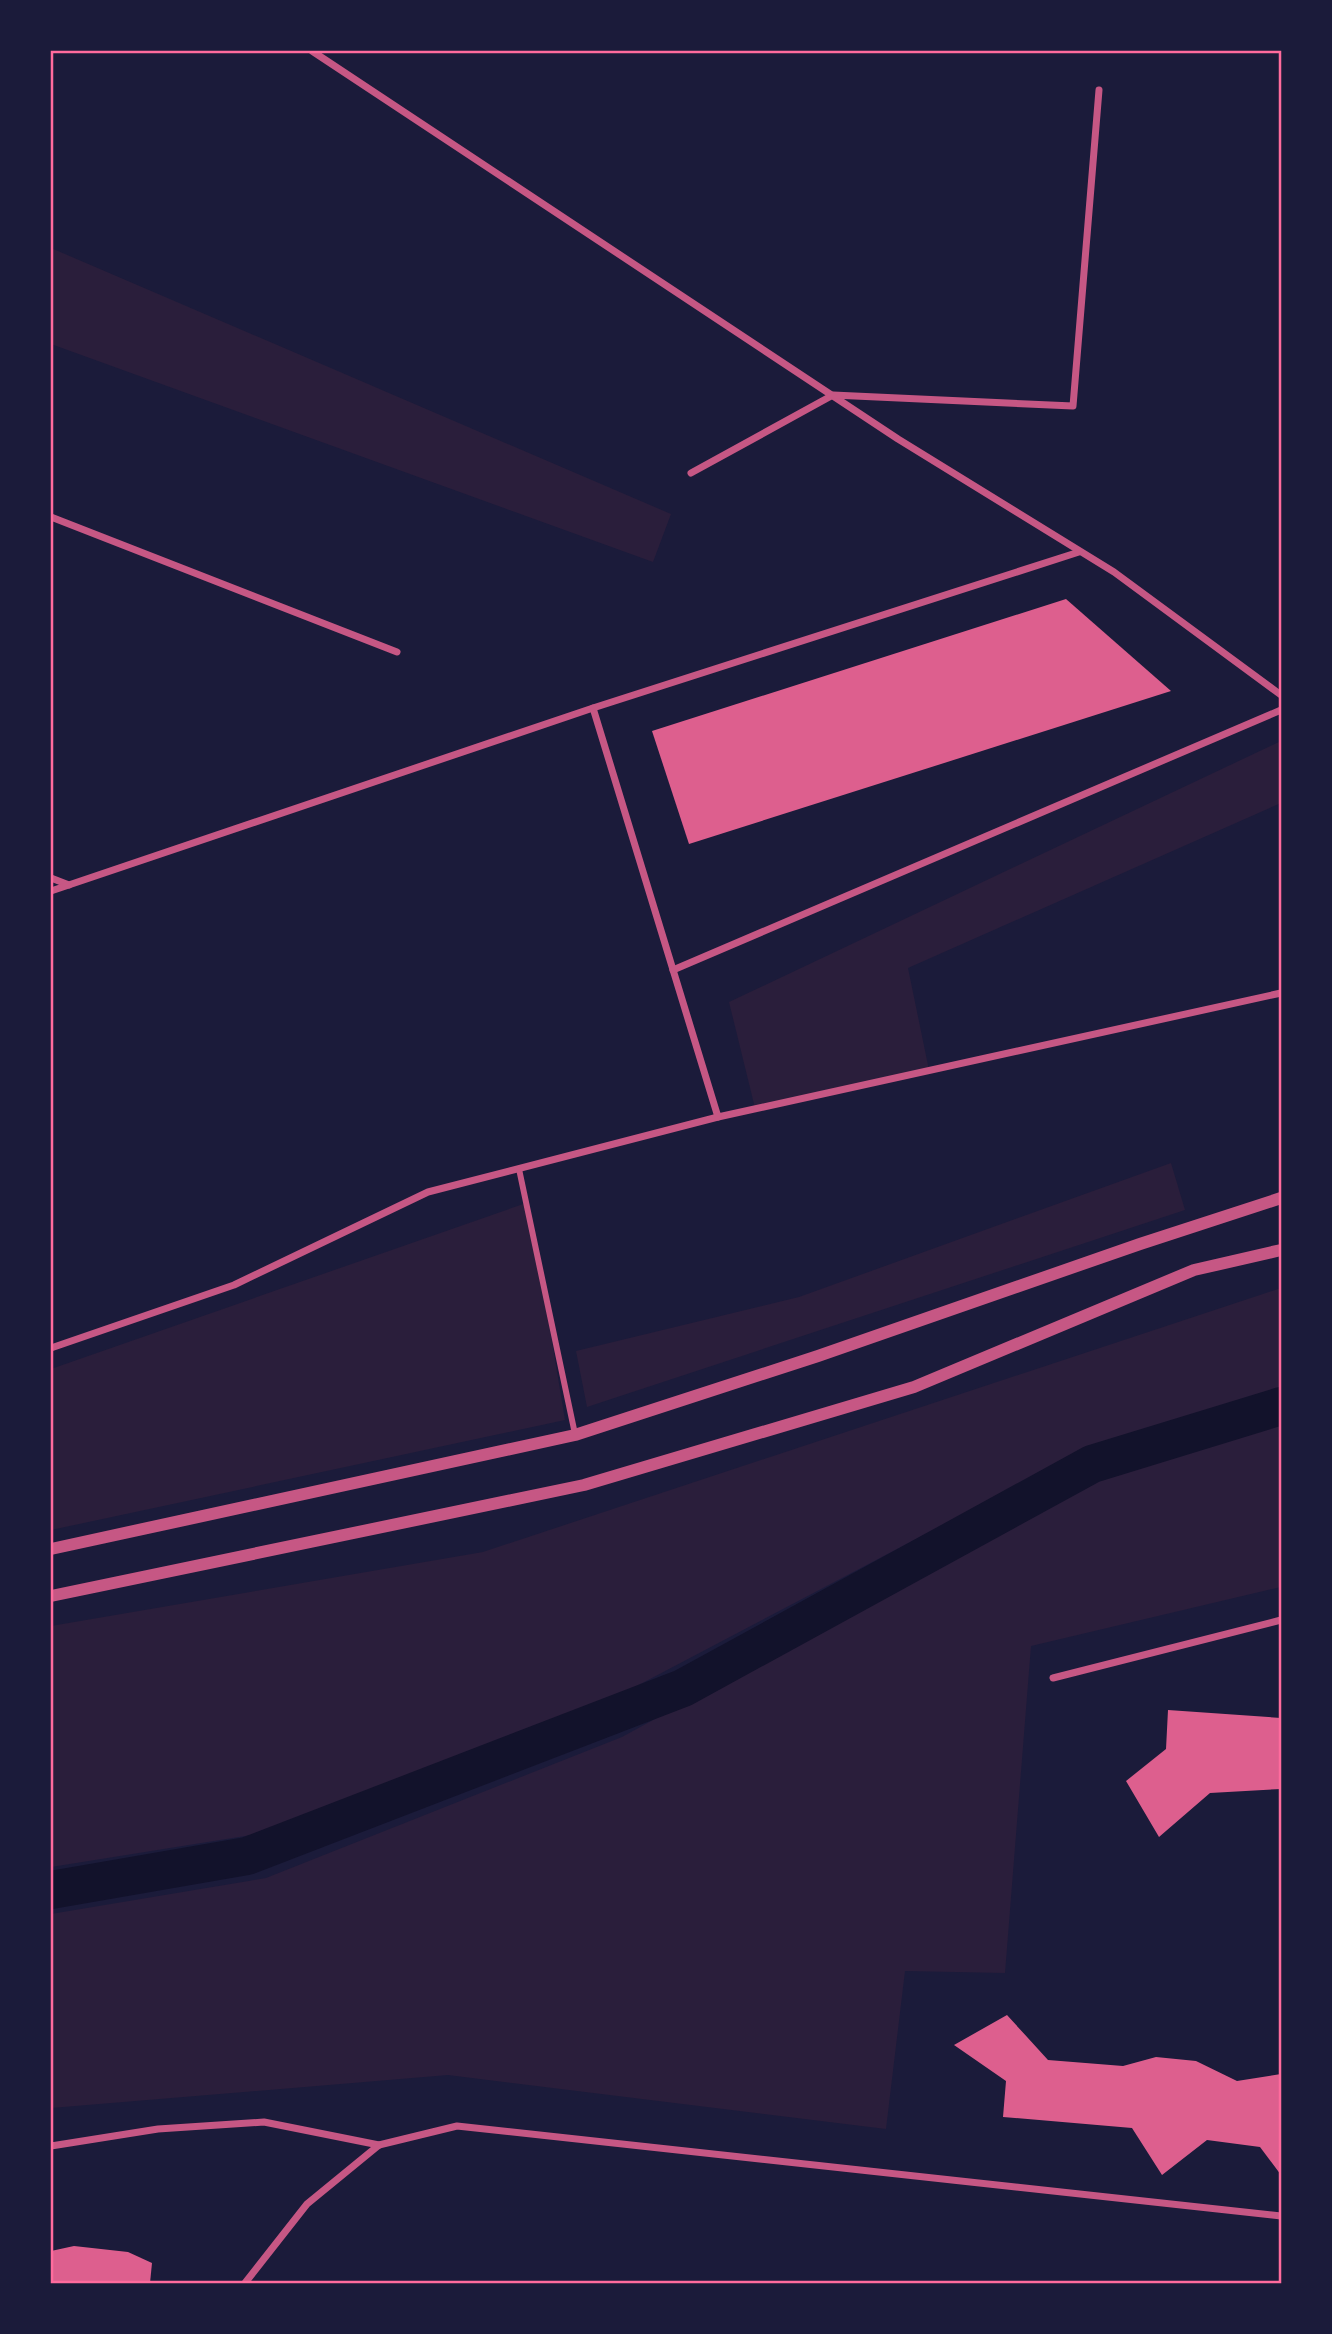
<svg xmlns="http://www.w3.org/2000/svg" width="1332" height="2334" font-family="Signika,sans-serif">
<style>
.green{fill:#2a1e3b}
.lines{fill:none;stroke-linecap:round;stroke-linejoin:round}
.canal{stroke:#12122b;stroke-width:38}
.building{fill:#dd5f8e}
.pedestrian{stroke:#c65784;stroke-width:6}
.minor{stroke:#c65784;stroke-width:7}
.tertiary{stroke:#c65784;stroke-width:12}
.neatline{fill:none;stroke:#ff6b9d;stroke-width:2.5}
</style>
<rect width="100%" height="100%" fill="#1b1b3a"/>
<g class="green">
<path d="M51,248l620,266 -18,48 -602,-218z"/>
<path d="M1281,741v62l-373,165 21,102 -174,38 -26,-106z"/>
<path d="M1171,1163l14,47 -598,197 -11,-56 223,-54z"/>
<path d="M529,1202l36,218 -514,110v-161z"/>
<path d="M1281,1288v99l-230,81 -439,231 -355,135 -206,33v-241l432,-74z"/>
<path d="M1281,1423v164l-250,59 -26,327 -100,-2 -19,158 -438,-54 -397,33v-194l215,-36 356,-141 453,-248z"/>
</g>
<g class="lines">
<path class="canal" d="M51,1890l196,-34 436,-168 409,-224 189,-58"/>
</g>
<g class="building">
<path d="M1066,599l105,92 -482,153 -37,-113z"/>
<path d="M1168,1710l113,8v71l-71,4 -51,44 -33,-56 40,-32z"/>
<path d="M1007,2015l41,45 75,6 33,-9 40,4 41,20 44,-7v101l-21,-28 -53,-7 -45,35 -30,-47 -129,-11 3,-36 -52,-36z"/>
<path d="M74,2246l54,6 24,11 -2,20h-99v-32z"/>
</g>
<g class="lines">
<path class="pedestrian" d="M519,1169l56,265"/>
<g class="minor">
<path d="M312,51l586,388 216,133 167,123"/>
<path d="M691,473l142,-78 240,11 26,-316"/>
<path d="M51,517l346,135"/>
<path d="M593,708l125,409 563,-124"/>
<path d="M51,878l18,7"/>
<path d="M51,891l542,-183 486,-156"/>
<path d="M673,970l608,-260"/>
<path d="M51,1348l183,-63 194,-93 290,-75"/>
<path d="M1053,1678l228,-58"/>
<path d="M51,2146l107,-17 106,-7 115,23"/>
<path d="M245,2283l62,-79 72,-59 78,-19 824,90"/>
</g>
<g class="tertiary">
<path d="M51,1549l524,-114 243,-79 322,-112 141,-46"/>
<path d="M51,1596l533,-111 330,-98 280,-117 87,-20"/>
</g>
</g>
<rect width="1332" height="2334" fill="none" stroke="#1b1b3a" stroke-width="105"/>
<rect x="52" y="52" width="1228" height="2230" class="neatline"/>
</svg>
